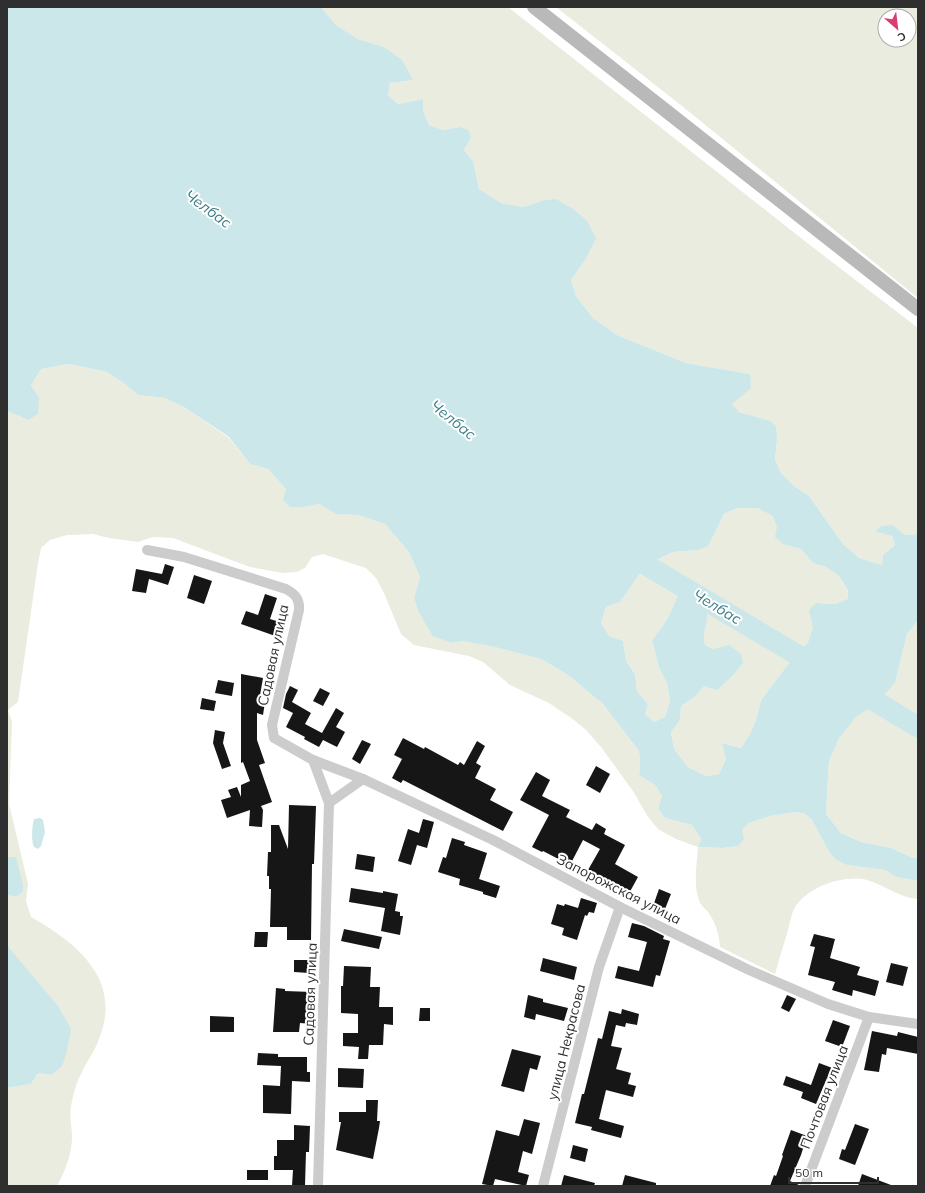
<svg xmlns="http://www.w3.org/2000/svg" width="925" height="1193" font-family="Mulish,sans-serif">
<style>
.green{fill:#e9ecde;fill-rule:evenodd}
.water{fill:#cbe7ea;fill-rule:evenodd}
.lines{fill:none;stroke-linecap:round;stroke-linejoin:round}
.river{stroke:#cbe7ea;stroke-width:21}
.building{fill:#161616}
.street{stroke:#ccc;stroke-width:10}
.secondary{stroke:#b9b9b9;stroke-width:14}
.labels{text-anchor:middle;stroke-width:4;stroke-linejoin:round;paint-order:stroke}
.street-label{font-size:14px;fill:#2f2f2f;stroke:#fff}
.water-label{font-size:15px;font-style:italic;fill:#3f7f88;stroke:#fff}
</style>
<rect width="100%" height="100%" fill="#fff"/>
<g class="green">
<path d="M321,7h187l298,235 112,86v206l-13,1 -12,-10 -1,11 3,9 -12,10 -1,10 -23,-7 -16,-14 -34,-48 -16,-11 -12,-12 -6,-13 2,-20 -6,-19 -32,-9 -8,-8 19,-16v-14l-64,-11 -69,-28 -24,-17 -17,-22 -5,-16 14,-20 -44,-59 -17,6 -23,-4 -22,-14 -6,-28 -9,-11 7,-12 -11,-11 -17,3 -14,-5 -6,-14v-12l-25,5 -10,-9 2,-12 22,-3 -28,-33 -26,-8 -22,-14z"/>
<path d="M556,7h362v291l-236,-192zM885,16h24v24h-24z"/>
<path d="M69,364l38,8 18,12 13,11 27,3 19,9 45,31 21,26 18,5 18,20 18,18 15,-3 17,10 22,1 27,9 24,28 11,25 -6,21 4,13 5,8 29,24 10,-2 33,6 46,12 27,16 35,29 36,47 1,15 -1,9 16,10 7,11 -4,13 7,9 27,7 9,14 -3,8 25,1 15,-2 4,-16 7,-7 21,-7 26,-4 9,2 7,6 15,28 20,17 38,5 11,7 22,4v18c-19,-1 -33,-14 -51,-19 -23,-6 -61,7 -73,29 -3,6 -4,14 -6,21 -4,14 -9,29 -13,44l-55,-27c-1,-13 -4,-24 -12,-35 -3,-4 -8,-7 -9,-12 -6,-16 -2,-36 -1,-53l-22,-8 -18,-10 -10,-12 -15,-26 -32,-44 -15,-17 -12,-10 -25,-17 -39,-18 -27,-23 -14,-6 -55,-11 -13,-11 -17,-41 -8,-15 -10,-10 -43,-14 -11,3 -7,11 -8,4 -14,1 -33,-6 -77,-29 -20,-1 -15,5 -29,-4 -16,-4 -26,1 -17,5 -9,8 -3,15 -20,139 -10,8 4,12 -3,82 19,80 -2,17 5,16c46,26 92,63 68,122 -4,12 -13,23 -18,35 -5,9 -8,22 -10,32 -2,10 1,21 1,31 0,17 -7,34 -15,49h-50v-98l24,-4 7,-11 13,2 -44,-132v-48l9,2 7,-5 -15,-35 -1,3v-449l21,9 11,-23 -8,-12 10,-16z"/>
<path d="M737,508h21l16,8 9,28 18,5 12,14 13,4 13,9 9,16v8l-12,4 -20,-1 -3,24 -5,15 -22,25 -25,33 -5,20 -6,14 -9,14 -18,-5 3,16 -7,15 -13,2 -18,-9 -14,-18 -3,-17 9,-12 1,-14 15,-10 8,-10 9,-37 -8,-4 -2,-9 4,-20 -27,-29c-6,22 -14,36 -28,53l7,28 8,15 3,18 -5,16 -11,5 -9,-8 3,-10 -11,-13 -2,-17 -9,-13 -3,-20 -14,-5 -8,-13 5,-16 14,-5 26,-37 27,-13 25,-2 9,-4 17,-32z"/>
<path d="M918,620v238h-5l-22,-10 -30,-6 -20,-9 -15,-19 3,-53 10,-24 17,-20 19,-12 20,-22 12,-49z"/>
</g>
<g class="water">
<path d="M7,7h314l15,18 22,14 26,8 18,13 11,20 -23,3 -2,12 10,9 25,-5v12l6,14 14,5 17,-3 8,3 3,8 -7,12 9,11 6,28 22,14 23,4 17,-6 15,-2 17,10 14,12 9,17 -11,22 -14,20 5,16 17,22 24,17 69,28 64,11 1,14 -19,16 7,8 32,9 5,6 1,13 -2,20 6,13 12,12 16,11 34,48 16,14 23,7 1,-10 12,-10 -3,-9 -17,-5 7,-5 11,-1 12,10 13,-1v86l-11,14 -12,49 -20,22 -19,12 -17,21 -10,23 -3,53 15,19 20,9 30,6 22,10h5v23l-22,-4 -11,-7 -38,-5 -12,-6 -8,-11 -15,-28 -7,-6 -9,-2 -26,4 -21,7 -7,7 2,9 -6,7 -15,2 -25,-1 3,-8 -9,-14 -27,-7 -7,-9 4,-13 -7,-11 -16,-10 1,-9 -1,-15 -36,-47 -35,-29 -27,-16 -46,-12 -33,-6 -10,2 -19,-7 -15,-25 -4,-13 6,-21 -11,-25 -24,-28 -27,-9 -22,-1 -17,-10 -15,3h-14l-7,-7 3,-11 -18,-20 -18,-5 -21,-27 -45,-30 -19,-9 -27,-3 -13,-11 -18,-12 -38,-8 -28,5 -10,16 8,12 -1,17 -10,6 -21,-9zM737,508h21l15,8 4,11 -2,10 8,7 18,5 12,14 13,4 13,9 9,15v8l-12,5 -20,-1 -7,7 4,17 -5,15 -22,25 -25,33 -5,20 -6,14 -9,14 -19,-5 4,16 -7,15 -13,2 -18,-9 -14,-18 -3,-17 9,-12 1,-14 15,-10 8,-10 13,4 17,-16 9,-11 -2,-9 -12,-9 -16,4 -8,-4c-3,-13 1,-16 2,-28 2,-17 -5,-26 -17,-35l-10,5c-6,22 -14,36 -28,53l7,28 8,15 3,18 -5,16 -11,5 -9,-8 3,-10 -11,-13 -2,-17 -9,-13 -3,-20 -14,-5 -8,-13 5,-16 14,-5 26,-37 27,-13 25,-2 10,-4 16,-32z"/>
<path d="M40,818l3,2 2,12 -4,14 -3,3 -4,-2c-3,-5 -2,-22 0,-28z"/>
<path d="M8,857h8l7,28v7l-7,5 -9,-2v-35z"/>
<path d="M7,943l2,5 49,58 13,23 -5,26 -4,11 -11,9 -13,-2 -7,11 -24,4z"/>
</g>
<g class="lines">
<g class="river">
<path d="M621,550l200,119"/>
<path d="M853,688l65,39"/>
</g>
</g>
<g class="building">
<path d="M165,564l9,3 -6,18 -19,-6 -3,14 -14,-2 4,-22 26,5z"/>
<path d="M194,575l18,6 -8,23 -17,-6z"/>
<path d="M265,594l12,4 -7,21 16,5 -5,14 -40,-14 5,-13 12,4z"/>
<path d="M241,674l22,4 -4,23 6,1 -2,13 -6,-2v27l8,23 -6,2 13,37 -11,4 2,4 -1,17 -13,-1 1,-16 -23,8 -6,-18 10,-3 -3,-7 9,-3 4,10v-12l9,-4 -7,-19 -2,1z"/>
<path d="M218,680l16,3 -2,13 -17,-3z"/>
<path d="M290,686l8,4 -6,12 19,11 -6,11 17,9 14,-25 8,5 -8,14 9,5 -8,15 -14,-7 -4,7 -15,-8 1,-2 -19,-10 7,-14 -10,-5 3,-14z"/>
<path d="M320,688l10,5 -7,13 -10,-5z"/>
<path d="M202,698l14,3 -2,10 -14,-2z"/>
<path d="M215,730l10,2 -2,11 8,23 -9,3 -9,-26z"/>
<path d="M403,738l21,11 1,-2 33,18 2,-3 4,3 13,-24 8,5 -9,17 5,3 -6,12 21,11 -6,11 23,12 -10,19 -100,-51 -2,3 -9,-5 10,-19 -8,-4z"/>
<path d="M362,740l9,4 -11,20 -8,-5z"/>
<path d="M596,766l14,8 -10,19 -14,-8z"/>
<path d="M536,772l14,8 -8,16 28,14 -4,7 26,13 4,-7 10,6 -2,5 21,11 -10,19 23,13 -11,20 -8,-5 2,-4 -33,-18 12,-21 -17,-9 -13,25 -27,-14 -1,1 -10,-5 17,-32 -29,-15z"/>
<path d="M289,805l27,1 -2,58h-2l-1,76h-24v-13h-17l1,-38h-2v-13h-2l1,-24h3v-27h8l9,24z"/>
<path d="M423,819l11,3 -7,26 -10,-3 -6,20 -13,-4 10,-32 11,4z"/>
<path d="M452,838l13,4 -1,3 23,8 -8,26 21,7 -4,12 -13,-4v-2l-24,-7 1,-6 -22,-7 5,-15 3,1z"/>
<path d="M357,854l18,3 -2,15 -18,-3z"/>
<path d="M351,888l32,5v-2l15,3 -3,17 5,1v4h3l-3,19 -19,-4 4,-23 -36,-6z"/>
<path d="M659,889l12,5 -8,20 -11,-5z"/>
<path d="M581,898l16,5 -3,10 -5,-1 -2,4 -2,-1 -8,25 -15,-5 2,-7 -13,-4 6,-20 7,2 1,-2 13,4z"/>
<path d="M632,923l12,3 20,10 -1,3 7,2 -10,35 -4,-1 -3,12 -38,-9 3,-12 21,5 8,-29 -19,-5z"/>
<path d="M344,929l38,8 -3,12 -38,-8z"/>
<path d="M255,932h13l-1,15h-13z"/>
<path d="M814,934l21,5 -5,19 30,9 -3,8 22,6 -4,15 -22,-6 -1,6 -20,-6 3,-8 -27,-7 7,-28 -5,-1z"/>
<path d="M543,958l34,9 -3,13 -34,-9z"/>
<path d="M294,960h16l-1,13 -15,-1z"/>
<path d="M891,963l17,4 -5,19 -17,-4z"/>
<path d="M344,966l27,1 -1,20h10l-1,20h14v18l-9,-1 -1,21h-14l-1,14h-10l1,-12 -16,-1v-13h15v-19l-17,-1v-27h2z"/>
<path d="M276,988l9,1v2l27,1v32l-12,-1 -1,9h-26z"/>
<path d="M528,995l15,4v3l25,6 -4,13 -28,-7 -1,6 -11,-3z"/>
<path d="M787,995l9,4 -7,13 -8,-4z"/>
<path d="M420,1008h10v13h-11z"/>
<path d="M622,1009l17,5 -2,11 -11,-2 -1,4 -9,-2 -5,21 11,2 -6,21 15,4 -3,11 8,2 -3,11 -27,-7 -7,29 25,7 -3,12 -30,-8 1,-3 -17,-4 7,-29h2l14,-56 4,1 7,-28 12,3z"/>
<path d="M210,1016l24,1v15h-24z"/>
<path d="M833,1020l17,6 -8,21 -17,-6z"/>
<path d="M872,1031l25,5 1,-4 20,5v17l-31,-6 -1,7 -4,-1 -3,18 -15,-2z"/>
<path d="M512,1049l29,7 -4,14 -7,-2 -6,24 -23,-6z"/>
<path d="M258,1053l20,1v3h29v15h3v10l-18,-1 -1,33 -28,-1v-28l17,1 1,-20 -24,-1z"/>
<path d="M819,1063l16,6 -4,11 -4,-2 -11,26 -15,-6 2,-6 -20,-7 3,-9 25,9z"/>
<path d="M338,1068l26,1 -1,19 -25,-1z"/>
<path d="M366,1100h12l-1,21h3l-1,7 -6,31 -37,-9 5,-28h-2v-10h27z"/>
<path d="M524,1119l16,4 -8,31 -9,-3 -5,21 11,3 -3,11 -31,-7 -2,7 -11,-2 14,-54 23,6z"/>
<path d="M855,1124l14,5 -14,36 -16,-6 3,-10 3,1z"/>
<path d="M294,1125l16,1 -1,26h-3l-1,34h-13l1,-16h-19v-14h3v-16h17z"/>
<path d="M791,1130l16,6 -6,19 -11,26 9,4v1h-29l4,-11 2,1 7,-20 -1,-1z"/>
<path d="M573,1145l15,4 -3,13 -15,-4z"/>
<rect x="247" y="1170" width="21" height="10"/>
<path d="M862,1174l29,11v1h-33z"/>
<path d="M564,1175l31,8 -1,3h-33z"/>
<path d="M625,1175l31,8v3h-34z"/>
</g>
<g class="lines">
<g class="street">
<path d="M147,550l37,7 102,32c9,5 14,10 13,21l-27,115 2,13 39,22 16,43 -11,383"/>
<path d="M313,760l50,19 130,61 127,67 129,63 79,34 41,13 49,7"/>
<path d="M329,803l34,-24"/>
<path d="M543,1186l56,-219 21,-60"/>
<path d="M805,1186l64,-169"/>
</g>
<path class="secondary" d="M534,7l384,302"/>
</g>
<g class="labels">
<g class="street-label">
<text transform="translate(273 655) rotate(-78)" y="5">Садовая улица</text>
<text transform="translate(619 889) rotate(27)" y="5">Запорожская улица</text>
<text transform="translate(310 994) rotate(-88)" y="5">Садовая улица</text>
<text transform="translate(566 1042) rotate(-76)" y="5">улица Некрасова</text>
<text transform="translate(824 1097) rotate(-69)" y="5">Почтовая улица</text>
</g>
<g class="water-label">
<text transform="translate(208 209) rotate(36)" y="5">Челбас</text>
<text transform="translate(453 420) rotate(39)" y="5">Челбас</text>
<text transform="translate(717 607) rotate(31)" y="5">Челбас</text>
</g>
</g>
<rect width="925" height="1193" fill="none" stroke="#2f2f2f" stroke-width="16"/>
<g transform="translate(897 28) rotate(152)"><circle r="19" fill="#ffffff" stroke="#acacac"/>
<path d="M0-3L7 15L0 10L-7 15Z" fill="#dc3b73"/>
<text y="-6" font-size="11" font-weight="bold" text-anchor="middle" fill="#2f2f2f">С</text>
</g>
<path d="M789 1177v6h89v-6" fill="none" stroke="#2f2f2f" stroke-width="2"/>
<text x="795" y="1177" font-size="12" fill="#2f2f2f" stroke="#ffffff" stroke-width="3" paint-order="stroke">50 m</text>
</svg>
